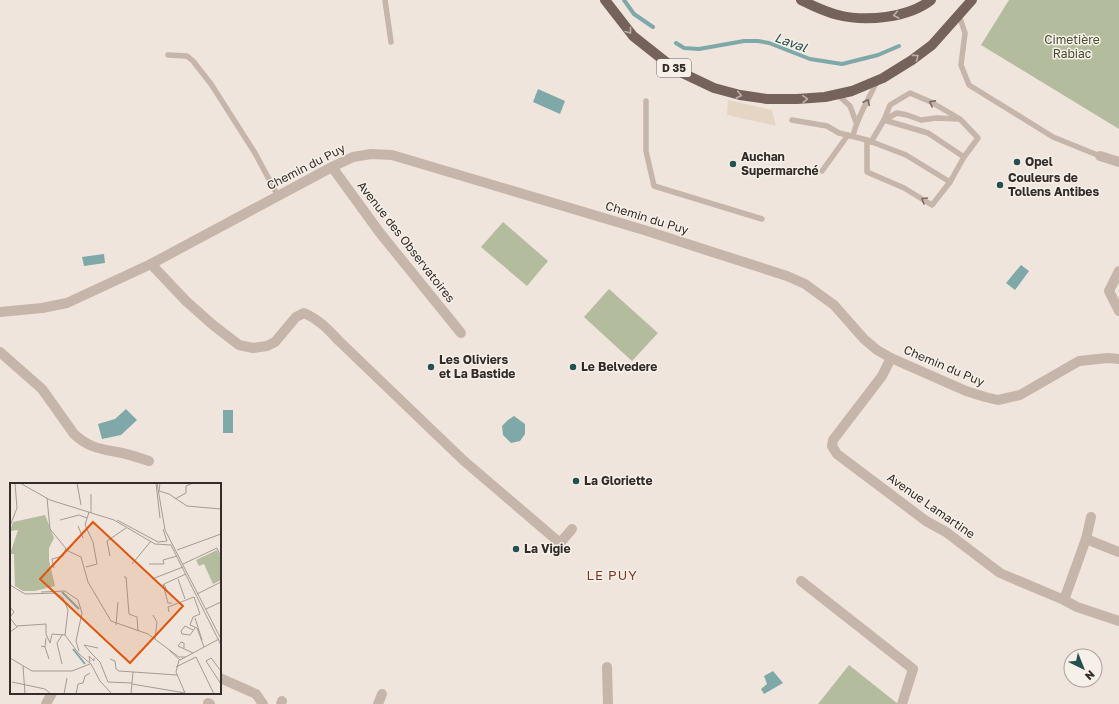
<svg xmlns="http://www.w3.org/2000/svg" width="1119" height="704" font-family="'Golos Text',sans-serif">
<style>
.green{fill:#b4bc9e}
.plaza{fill:#e5d5c5}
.water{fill:#7fa9a8}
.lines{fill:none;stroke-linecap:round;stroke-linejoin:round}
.stream{stroke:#7fa9a8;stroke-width:4}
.service{stroke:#c6b5aa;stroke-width:5.5}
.minor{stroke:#c6b5aa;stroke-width:10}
.primary{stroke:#74625b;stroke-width:10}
.oneway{stroke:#bcb0a9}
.oneway2{stroke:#766a63}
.poi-dot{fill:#235051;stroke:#f7f0e8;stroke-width:1.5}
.labels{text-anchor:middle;stroke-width:3;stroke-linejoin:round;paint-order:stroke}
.shield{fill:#f7f0e8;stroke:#6e6762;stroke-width:1}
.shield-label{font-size:11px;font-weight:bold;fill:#342c29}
.park-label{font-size:12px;fill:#454f2f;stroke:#f7f0e8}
.poi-label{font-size:12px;font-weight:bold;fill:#342c29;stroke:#f7f0e8;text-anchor:start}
.street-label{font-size:12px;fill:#342c29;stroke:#f7f0e8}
.water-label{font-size:13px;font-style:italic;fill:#235051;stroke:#f7f0e8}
.neighbourhood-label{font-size:13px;letter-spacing:1px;fill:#7a392b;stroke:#f7f0e8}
.inset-river{fill:none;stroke:#7fa9a8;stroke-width:2}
.inset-road{fill:none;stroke:#a49b95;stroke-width:1}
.view{fill:#df570d;fill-opacity:0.15;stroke:#df570d;stroke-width:2}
.inset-edge{fill:none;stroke:#342c29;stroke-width:2}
</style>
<rect width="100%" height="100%" fill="#efe5dd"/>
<g class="green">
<path d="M1009,0h110v129l-138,-84z"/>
<path d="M503,222l45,39 -21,25 -46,-39z"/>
<path d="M609,289l49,44 -26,28 -48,-44z"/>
<path d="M849,665l49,39h-80z"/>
</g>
<path class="plaza" d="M728,100l44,10 4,16 -49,-11z"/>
<g class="water">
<path d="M538,89l27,12 -5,13 -27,-12z"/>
<path d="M104,254l1,9 -21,3 -2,-9z"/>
<path d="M1021,265l8,6 -14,19 -9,-7z"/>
<path d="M126,409l11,11 -16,15 -19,4 -4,-15 17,-5z"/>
<rect x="223" y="410" width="10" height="23"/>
<path d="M514,416l11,8v10l-5,7 -9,2 -8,-8 -1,-9 6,-6z"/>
<path d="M773,671l10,12 -19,11 -3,-5 6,-5 -3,-8z"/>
</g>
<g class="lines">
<g class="stream">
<path d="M624,0l10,14 19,13"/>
<path d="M676,43l8,5 15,1 45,-8h14l11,2 41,16 32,5 36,-9 21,-9"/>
</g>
<g class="service">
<path d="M385,0l6,42"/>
<path d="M959,15l6,18 -4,32 8,20 84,52 47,19"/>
<path d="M168,55l19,1 6,5 18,23 44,69 23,43"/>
<path d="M837,94l13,12 6,16"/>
<path d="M646,101v50l8,35 108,33"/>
<path d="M792,120l35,6 12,7 28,7 39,15 44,27"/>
<path d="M884,120l6,-15 20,-12 21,9 29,17 18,19 -14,19"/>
<path d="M884,120l13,-7 10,2 14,5 16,-2 21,1"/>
<path d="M853,136c4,-19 16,-37 24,-55"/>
<path d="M867,140v32l37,16 28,17 18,-23 14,-25 -36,-24 -44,-13 -13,22"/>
<path d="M822,171l26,-36"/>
</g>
<g class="minor">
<path d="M1100,156l19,6"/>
<path d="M332,167l48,66 81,100"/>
<path d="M151,264l35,37 27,24 26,20 14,3 14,-2 8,-4 21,-25 8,-4c14,6 23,15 34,27l125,120 97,83 12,-14"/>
<path d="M1119,271l-10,20 10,20"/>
<path d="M0,312l42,-4 25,-5 84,-39 181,-97 21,-10 18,-3 21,1 252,75 143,46 18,8 29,21 30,34 13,11 14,8 75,33 19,6 13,3 22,-5 59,-34 29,-3 11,1"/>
<path d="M0,352l42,37 32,45c16,15 29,15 48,19 9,2 18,5 27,8"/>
<path d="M891,358l-9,18 -49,64 -1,6 5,8 89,67 20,11 54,41 64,27 13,7 42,14"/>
<path d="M1086,539l33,13"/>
<path d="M801,581l112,88 -11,35"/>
<path d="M1064,600l22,-61 5,-22"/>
<path d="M607,667l1,37"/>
<path d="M220,678l36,16 7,10"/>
<path d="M208,703l2,1"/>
<path d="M46,704l6,-11"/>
<path d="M281,704l1,-3"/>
<path d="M378,704l4,-10"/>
</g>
<g class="primary">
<path d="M605,0l28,36 43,34 38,18 26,7 27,4h30l28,-2 27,-6 31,-13 29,-18 20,-15 40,-45"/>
<path d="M801,0c12,6 25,12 37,15 28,7 70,3 93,-15"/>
</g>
</g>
<defs><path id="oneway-chevron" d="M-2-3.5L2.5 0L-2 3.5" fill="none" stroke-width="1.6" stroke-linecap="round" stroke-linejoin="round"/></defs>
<g class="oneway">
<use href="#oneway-chevron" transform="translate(896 15) rotate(169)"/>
<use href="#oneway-chevron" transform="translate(629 31) rotate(52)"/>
<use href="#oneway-chevron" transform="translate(916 57) rotate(-36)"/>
<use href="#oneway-chevron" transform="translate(739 95) rotate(11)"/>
<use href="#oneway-chevron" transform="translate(805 99) rotate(-3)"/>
</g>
<g class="oneway2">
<use href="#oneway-chevron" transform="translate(867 102) rotate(-63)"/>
<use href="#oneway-chevron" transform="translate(932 103) rotate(-152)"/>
<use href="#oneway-chevron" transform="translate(924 200) rotate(-150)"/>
</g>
<g class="poi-dot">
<circle cx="1017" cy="162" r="4"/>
<circle cx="733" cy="164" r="4"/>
<circle cx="1000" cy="185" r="4"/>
<circle cx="431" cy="367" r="4"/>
<circle cx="573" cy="367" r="4"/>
<circle cx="576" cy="481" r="4"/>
<circle cx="516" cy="549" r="4"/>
</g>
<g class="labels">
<rect class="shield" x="657" y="59" width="34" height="18" rx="3"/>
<g class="shield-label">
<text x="674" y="72">D 35</text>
</g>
<g class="park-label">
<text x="1072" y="44">Cimetière<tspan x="1072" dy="14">Rabiac</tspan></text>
</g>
<g class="poi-label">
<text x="741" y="161">Auchan<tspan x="741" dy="14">Supermarché</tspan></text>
<text x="1025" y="166">Opel</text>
<text x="1008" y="182">Couleurs de<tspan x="1008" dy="14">Tollens Antibes</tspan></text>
<text x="439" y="364">Les Oliviers<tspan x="439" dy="14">et La Bastide</tspan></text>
<text x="581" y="371">Le Belvedere</text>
<text x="584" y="485">La Gloriette</text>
<text x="524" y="553">La Vigie</text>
</g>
<g class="street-label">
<text transform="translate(306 167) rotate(-27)" y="4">Chemin du Puy</text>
<text transform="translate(647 218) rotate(17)" y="4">Chemin du Puy</text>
<text transform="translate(406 242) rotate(52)" y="4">Avenue des Observatoires</text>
<text transform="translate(944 366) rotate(23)" y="4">Chemin du Puy</text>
<text transform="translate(931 506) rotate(35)" y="4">Avenue Lamartine</text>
</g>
<g class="water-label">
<text transform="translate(791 42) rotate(20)" y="5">Laval</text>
</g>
<g class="neighbourhood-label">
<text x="612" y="580">LE PUY</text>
</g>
</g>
<g transform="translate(10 483)">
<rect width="211" height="211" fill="#efe5dd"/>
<path d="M35,32l9,23 -5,10v12l6,26 -20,5h-12l-8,-5 -1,-32h-4l8,-24 -8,1 3,-9zM207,67l4,9v21l-8,4 -9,-20 -5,2 -3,-6z" fill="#b4bc9e"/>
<path class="inset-river" d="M52,109l17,17M63,166l12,15"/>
<path class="inset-road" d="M10,0l30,17 64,20M67,0l4,22M146,0l4,35M147,0l8,47 56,109M150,0l-1,8 10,3 18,12 34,3M81,11v19M37,15l3,31 18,22 13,6 7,25 23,39 37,13 31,23h6M165,16l11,-6v-7l7,-3M50,37l19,-5 8,3M104,37l41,24 16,1M107,37l41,22 9,-1M0,43l7,-18 -2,-25M68,43l5,12M153,46l4,12M161,62l50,100M167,67l44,-16M100,73l-3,-15 19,-13M122,81l19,-23M139,81h15l-1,-4 14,-4M173,81l34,-16 4,9M76,84l11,-3 -4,-22 -8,-17 4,-13M44,85l-2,-9 11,-3 3,-8M114,94h2l3,37 8,3 1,14M142,96l31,-12M168,96l7,20M153,101l5,19h4M0,102l15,9 31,-1 7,5 5,12 -3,25 14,19 12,10 9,17 12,13M157,108l-3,-7 22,-10M31,109l24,-1 13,9 4,13 -6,28 3,10M187,111l24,-12M184,114l6,17 -7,3 -3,8 7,3 7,19M0,124l4,5 -4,5M196,126l15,-7M159,129l-1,-5 26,-10M143,132l4,7 -2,17M0,135l7,9 -7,5M185,135l7,22M106,142l2,-23M7,143l29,-2v10l4,9 2,-9 13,1M183,147l-8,-4 -4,5 1,3 8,1 5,-7M52,152l-5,8 5,21M31,163l4,1 1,-9M35,164l4,12M174,165v-5l-3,-1 -3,4 15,7M159,167l11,10 39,-21M81,170l9,9 8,20 24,1M82,171l-8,-9 14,3M0,175l22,13h40l18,-7M100,176l5,2 1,8 3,2 58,4M169,177l-3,12 9,21M80,179l-1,-6 5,5v-3M13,183l2,28M166,184l20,-10 18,37M2,199l33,7 6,5M122,201l53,9M211,201l-15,-23 5,-3 10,13M54,211l3,-16M66,211l2,-10 5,-1 2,-7 5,-3M121,211l2,-22"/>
<path class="view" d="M83,39l90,84 -53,57 -90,-84z"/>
<rect width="211" height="211" class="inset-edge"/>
</g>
<g transform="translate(1083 668) rotate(137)"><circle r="19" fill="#f7f0e8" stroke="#a9a29c"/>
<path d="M0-3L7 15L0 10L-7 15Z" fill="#235051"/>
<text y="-6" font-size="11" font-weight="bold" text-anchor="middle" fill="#342c29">N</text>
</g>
</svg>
